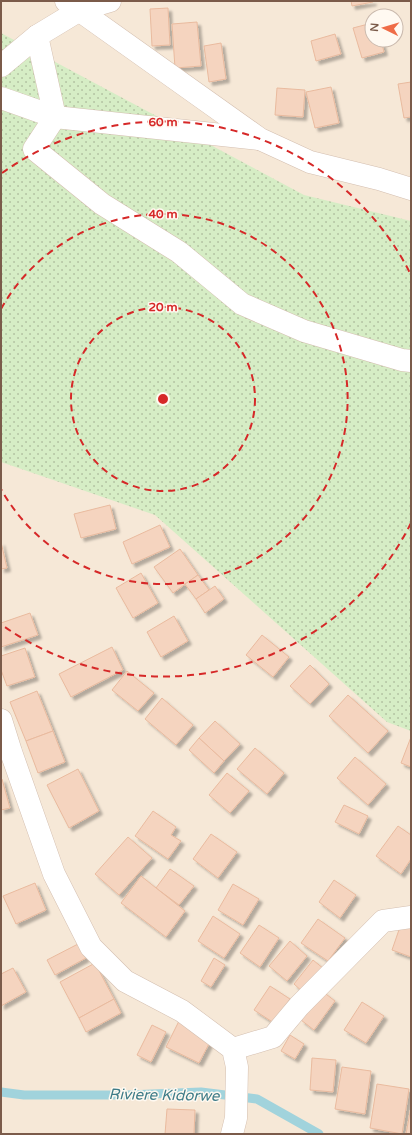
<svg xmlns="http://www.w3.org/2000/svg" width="412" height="1135" font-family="'Varela Round',sans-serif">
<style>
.residential{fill:#f6e8d7;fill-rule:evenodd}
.park{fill:url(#park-dots)}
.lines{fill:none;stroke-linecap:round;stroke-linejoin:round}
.stream{stroke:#a1d3dc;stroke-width:9}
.building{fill:#f5d4bf;stroke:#e9ba9e;filter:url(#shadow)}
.street-casing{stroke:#d4bfb0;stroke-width:23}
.street{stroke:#fff;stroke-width:22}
.ring{fill:none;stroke:#d62828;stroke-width:2;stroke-dasharray:7 5}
.labels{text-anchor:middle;stroke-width:3;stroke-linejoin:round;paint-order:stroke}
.water-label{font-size:15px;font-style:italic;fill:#3f7c88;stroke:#fff9f1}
.centre{fill:#d62828;stroke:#fff9f1;stroke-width:2}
.ring-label{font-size:12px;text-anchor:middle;font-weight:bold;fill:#d62828;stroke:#fff9f1;stroke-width:3;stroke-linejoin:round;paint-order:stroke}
</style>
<defs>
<pattern id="park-dots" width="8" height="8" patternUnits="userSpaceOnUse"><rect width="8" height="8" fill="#d6edc5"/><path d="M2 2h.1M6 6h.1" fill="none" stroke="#b3c3a2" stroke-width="1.8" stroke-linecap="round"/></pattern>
<filter id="shadow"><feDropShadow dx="3.5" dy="3.5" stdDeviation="1" flood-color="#0004"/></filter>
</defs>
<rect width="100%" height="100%" fill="#fef6e9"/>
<path class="residential" d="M1,1h410v1133h-410zM372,16h24v24h-24z"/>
<path class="park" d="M1,33l303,162 107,26v510l-24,-9 -232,-207 -154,-53z"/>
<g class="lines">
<path class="stream" d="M1,1092l23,3h104l73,-3 56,7 62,35"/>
</g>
<g class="building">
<path d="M351,1h22v1l-21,4z"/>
<path d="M168,8l2,37 -18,1 -2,-37z"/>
<path d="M197,22l4,44 -26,2 -3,-44z"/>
<path d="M372,23v17h9l3,12 -22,6 -9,-30z"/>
<path d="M335,34l6,20 -25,7 -5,-20z"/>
<path d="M221,43l5,36 -17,3 -5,-36z"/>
<path d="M411,82v35l-7,1 -6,-34z"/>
<path d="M331,87l8,36 -24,5 -9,-36z"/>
<path d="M277,88l28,2 -2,27 -28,-2z"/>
<path d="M110,505l6,24 -35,9 -7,-24z"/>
<path d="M160,525l10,22 -38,17 -9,-22z"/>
<path d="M1,542l6,26 -6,1z"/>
<path d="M180,549l18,26 -25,18 -19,-26z"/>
<path d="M141,573l17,30 -25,15 -17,-30z"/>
<path d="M198,575l11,15 -13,9 -11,-15z"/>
<path d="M215,586l9,13 -19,14 -9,-14z"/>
<path d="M30,613l8,22 -37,12v-24z"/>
<path d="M174,616l14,25 -27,16 -14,-25z"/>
<path d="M262,635l27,22 -16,20 -27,-22z"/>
<path d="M112,647l11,23 -52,27 -12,-23z"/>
<path d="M25,648l10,29 -28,9 -6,-16v-14z"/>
<path d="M310,665l19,19 -19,20 -20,-18z"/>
<path d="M127,671l27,22 -16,18 -26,-21z"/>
<path d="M37,691l16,40 -27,10 -16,-39z"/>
<path d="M348,695l40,36 -20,22 -39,-37z"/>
<path d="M162,698l31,27 -17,20 -31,-26z"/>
<path d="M215,721l25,23 -16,17 -25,-23z"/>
<path d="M53,731l12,31 -27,11 -12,-32z"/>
<path d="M411,737v30l-10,-4z"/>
<path d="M199,738l25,23 -10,12 -25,-23z"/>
<path d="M255,748l29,25 -17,21 -30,-25z"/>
<path d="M355,757l31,27 -18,21 -31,-27z"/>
<path d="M78,769l21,42 -30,17 -22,-43z"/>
<path d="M227,773l22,18 -19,22 -21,-18z"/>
<path d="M1,779h1l8,29 -9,2z"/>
<path d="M344,805l24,11 -9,18 -24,-12z"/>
<path d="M153,811l23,16 -5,8 10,6 -13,18 -33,-23z"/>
<path d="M398,826l13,9v24l-10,15 -25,-18z"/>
<path d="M211,834l26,18 -19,26 -25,-19z"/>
<path d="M128,837l24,21 -33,37 -24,-21z"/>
<path d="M170,869l24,17 -15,19 -23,-17z"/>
<path d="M141,876l44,35 -19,26 -45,-34z"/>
<path d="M334,880l22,15 -16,23 -21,-16z"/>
<path d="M35,883l11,27 -30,14 -13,-28z"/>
<path d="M233,884l26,15 -16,26 -25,-15z"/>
<path d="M213,916l27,18 -16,24 -26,-17z"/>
<path d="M318,919l27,19 -17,23 -27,-18z"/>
<path d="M401,924l10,4v29l-19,-7z"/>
<path d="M259,925l20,13 -19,29 -20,-14z"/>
<path d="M290,941l17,15 -20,25 -18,-15z"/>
<path d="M78,944l8,14 -31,17 -8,-15z"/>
<path d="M214,958l11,7 -14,22 -10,-6z"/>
<path d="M313,960l11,9 -20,24 -10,-9z"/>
<path d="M95,963l19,36 -35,19 -19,-36z"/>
<path d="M13,968l13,24 -25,14v-32z"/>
<path d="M270,986l20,13 -16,24 -20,-13z"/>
<path d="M322,991l13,10 -21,29 -13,-10z"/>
<path d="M114,999l7,14 -35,19 -7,-14z"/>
<path d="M362,1002l22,14 -18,27 -22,-13z"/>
<path d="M179,1021l33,17 -13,25 -33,-16z"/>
<path d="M152,1025l14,7 -15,30 -14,-7z"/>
<path d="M290,1035l14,9 -9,15 -14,-8z"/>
<path d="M312,1058l24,2 -3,32 -23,-2z"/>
<path d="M342,1067l29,4 -6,43 -30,-5z"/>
<path d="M377,1084l32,5 -7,45 -32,-6z"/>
<path d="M411,1107v27h-5z"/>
<path d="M167,1109l28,1 -1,24h-29z"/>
</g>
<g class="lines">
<g class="street-casing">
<g id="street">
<path d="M66,1l194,138 50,23 69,17 32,10"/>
<path d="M37,36l18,81 -21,32 68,55 77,48 63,52 62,27 98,29 9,1"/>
<path d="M1,66l36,-30 43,-26 30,-9"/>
<path d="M1,98l54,19 204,22"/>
<path d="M1,720l10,32 43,122 37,73 34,34 57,30 51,38 4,18 -1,51 -4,16"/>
<path d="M233,1049l40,-12 26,-31 84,-85 28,-4"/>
</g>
</g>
<use href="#street" class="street"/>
</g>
<g class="ring">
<circle cx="163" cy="399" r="92"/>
<path d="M1 309A185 185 0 1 1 1 489"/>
<path d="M411 523A277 277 0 0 1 2 625M2 173A277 277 0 0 1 411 275"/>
</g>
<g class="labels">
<g class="water-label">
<text transform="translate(164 1095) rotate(1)" y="5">Riviere Kidorwe</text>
</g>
</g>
<circle cx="163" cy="399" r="6" class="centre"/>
<g class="ring-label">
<text x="163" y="126">60 m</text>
<text x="163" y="218">40 m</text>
<text x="163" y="311">20 m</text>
</g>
<rect width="412" height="1135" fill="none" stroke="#7b5b4a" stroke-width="4"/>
<g transform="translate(384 28) rotate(275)"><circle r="19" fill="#fff9f1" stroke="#cabaae"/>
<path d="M0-3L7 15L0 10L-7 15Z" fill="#ef6c47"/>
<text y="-6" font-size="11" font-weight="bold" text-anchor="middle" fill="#7b5b4a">N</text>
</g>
</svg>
